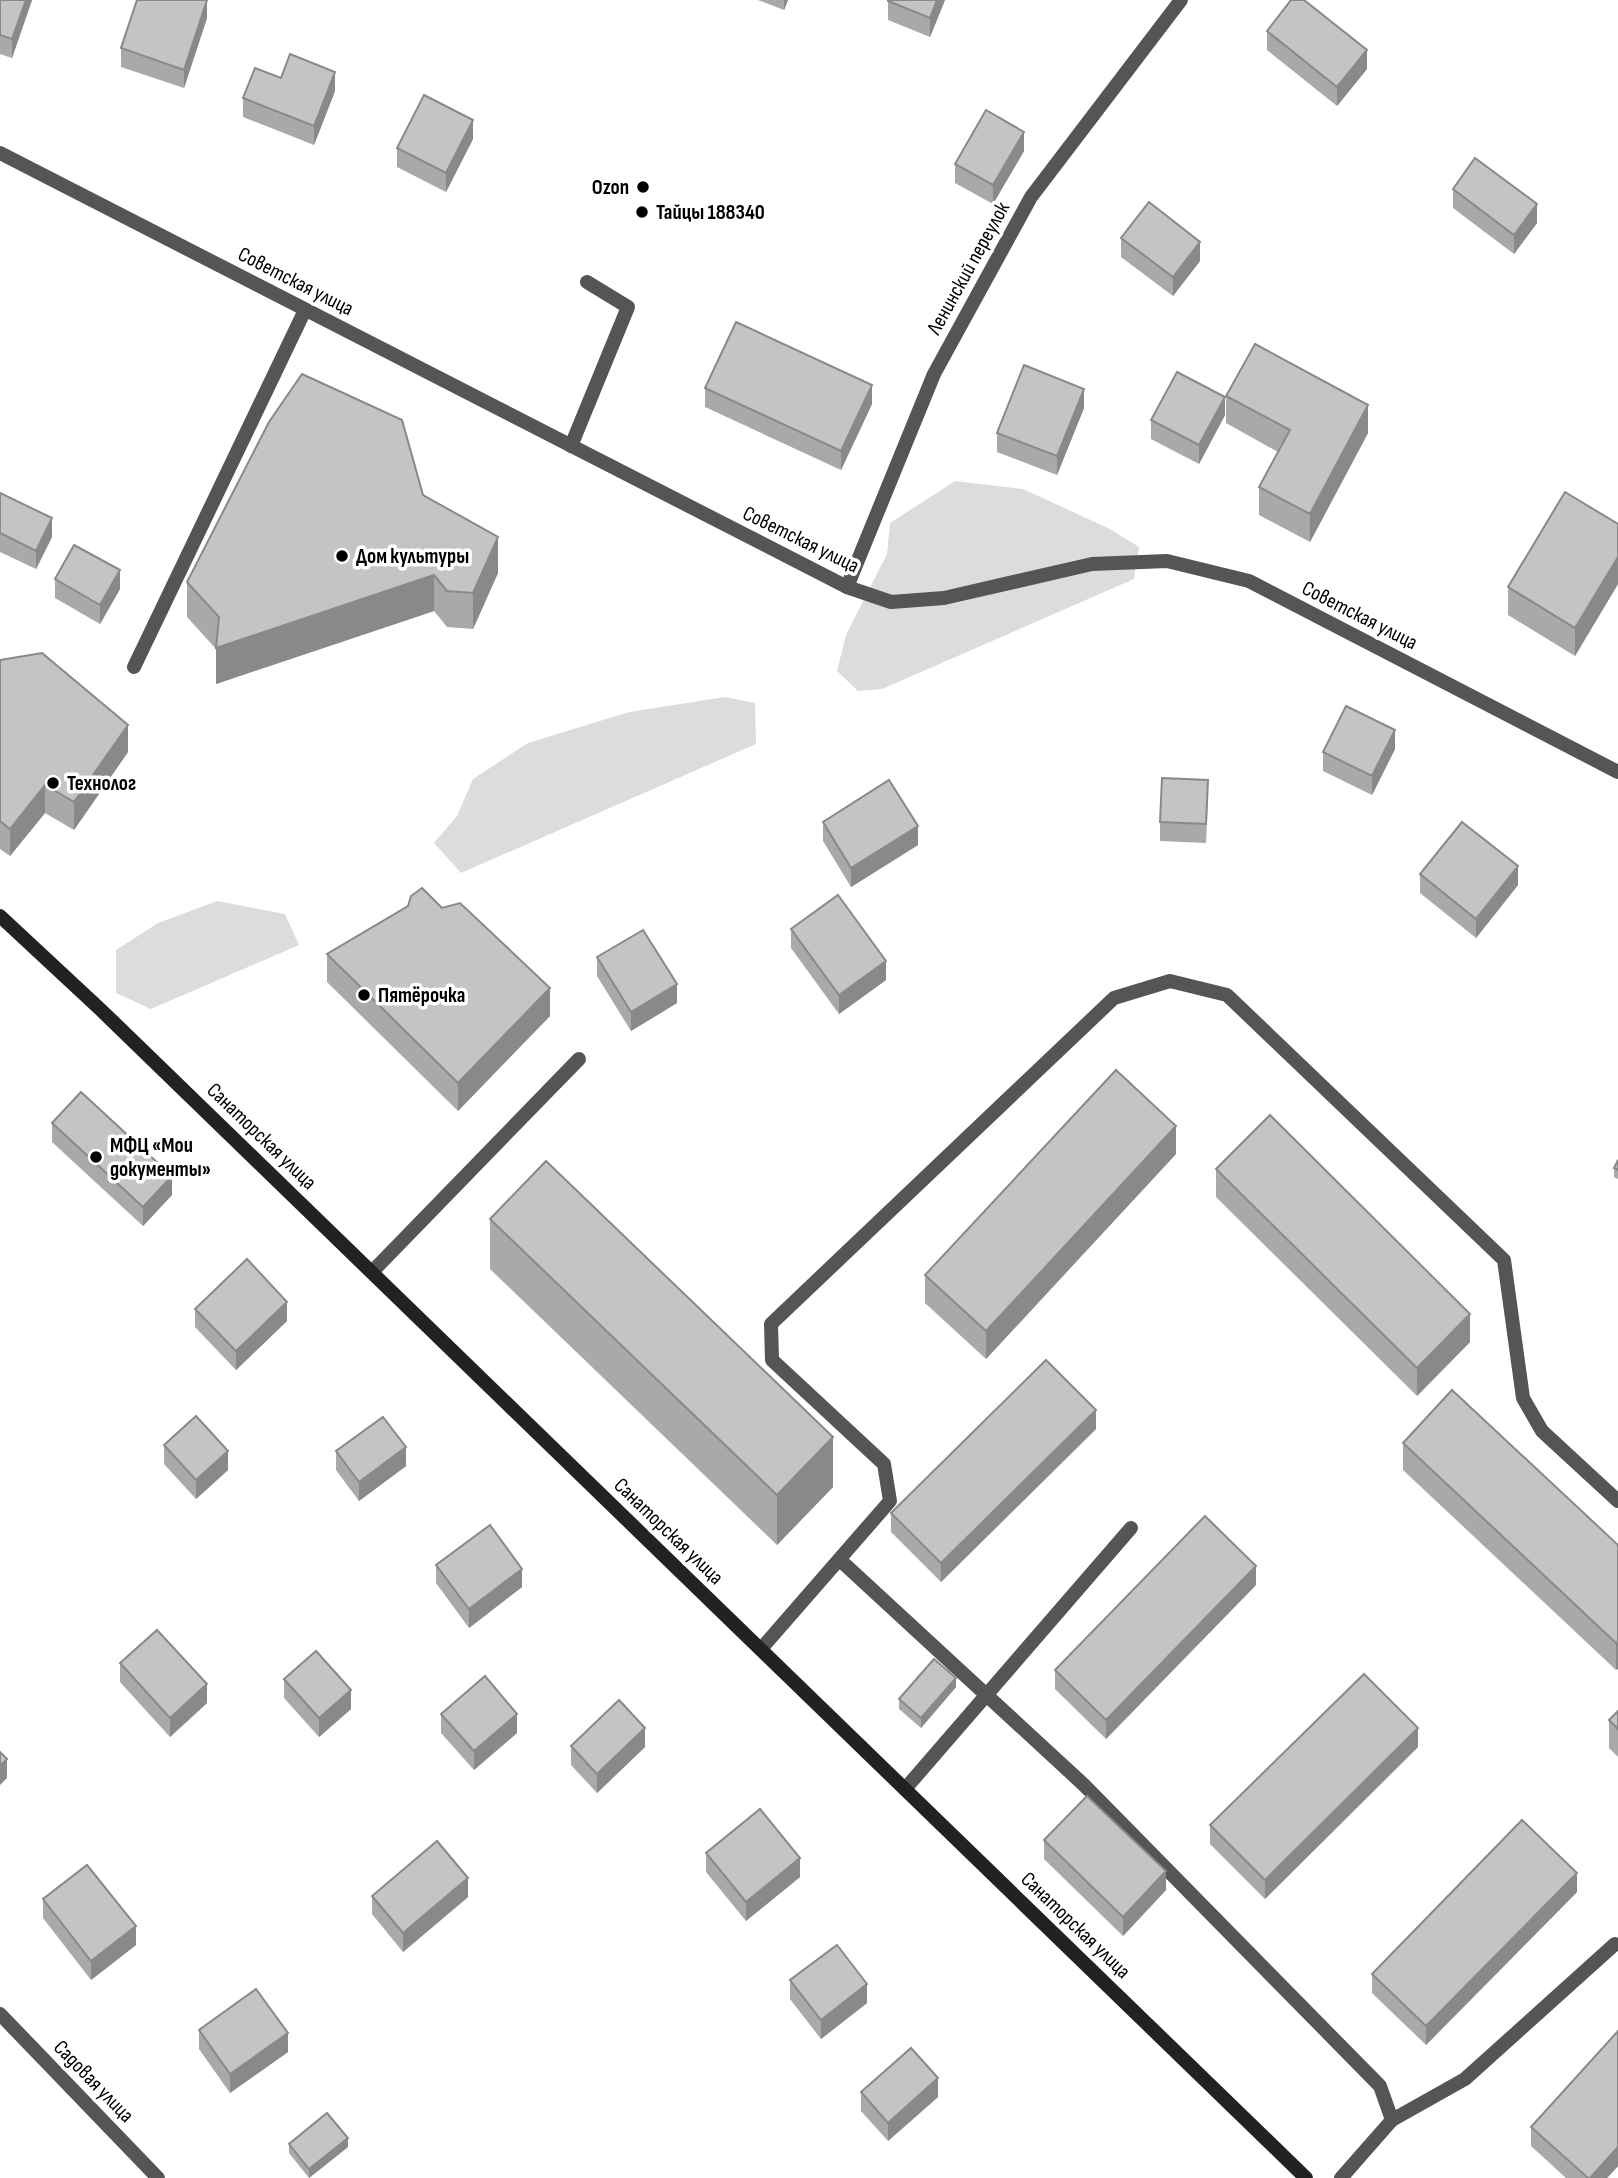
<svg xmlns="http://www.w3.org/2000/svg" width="1618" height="2178" font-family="'Sofia Sans Condensed',sans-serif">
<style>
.green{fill:#dcdcdc}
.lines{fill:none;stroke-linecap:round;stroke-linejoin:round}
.lane{stroke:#555;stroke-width:14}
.street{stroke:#555;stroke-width:14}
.secondary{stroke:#222;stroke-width:14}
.wall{fill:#a9a9a9}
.shaded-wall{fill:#898989}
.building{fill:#c4c4c4;stroke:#898989;stroke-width:2}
.poi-dot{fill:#000;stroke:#fff;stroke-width:2.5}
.labels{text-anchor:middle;stroke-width:7;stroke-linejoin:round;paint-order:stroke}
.poi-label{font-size:21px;font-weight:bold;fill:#000;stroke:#fff;text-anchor:start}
.street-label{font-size:21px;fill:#000;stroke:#fff}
</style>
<rect width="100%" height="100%" fill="#fff"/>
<g class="green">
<path d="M955,481l68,8 87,40 29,18 -5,32 -252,110 -24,2 -21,-20 9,-36 41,-81 3,-31z"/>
<path d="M725,697l30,6 1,41 -295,129 -27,-30 23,-27 16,-37 55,-36 101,-31z"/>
<path d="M217,901l68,13 14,31 -148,64 -35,-16v-43l42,-27z"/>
</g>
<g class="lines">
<g class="lane">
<path d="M571,446l57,-139 -41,-25"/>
<path d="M134,667l171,-357"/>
<path d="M372,1272l207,-213"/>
<path d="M840,1560l244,225 296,301 12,34 -51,58"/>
<path d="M761,1649l129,-148 -6,-37 -112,-104 -1,-36 343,-326 56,-17 57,14 277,265 19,138 19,33 76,70"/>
<path d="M905,1789l226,-261"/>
<path d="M1392,2120l73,-41 150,-135"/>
</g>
<g class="street">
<path d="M0,153l847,434 44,15 53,-4 148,-34 75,-3 82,20 369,191"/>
<path d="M847,587l87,-213 97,-177 150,-197"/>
<path d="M0,2014l158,164"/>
</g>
<path class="secondary" d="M0,916l101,94 1205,1168"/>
</g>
<g class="wall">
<path d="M0,0h32l-20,58 -12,-4z"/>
<path d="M758,0h30l-4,10z"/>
<path d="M945,0l-15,37 -42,-17v-19z"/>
<path d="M207,18l-23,70 -63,-21v-19z"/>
<path d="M1267,31l100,38 -30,37 -70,-56z"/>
<path d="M335,91l-21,54 -71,-28v-19z"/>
<path d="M473,139l-27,53 -49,-25v-19z"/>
<path d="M1024,151l-31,53 -38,-21v-19z"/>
<path d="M1453,189l84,34 -23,31 -61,-46z"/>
<path d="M1121,238l79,23 -27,35 -52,-39z"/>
<path d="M705,388l167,16 -31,66 -136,-63z"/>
<path d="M1226,396l142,37 -58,109 -51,-27v-28l19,-35 -52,-29z"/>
<path d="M1084,408l-27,67 -60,-23v-19z"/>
<path d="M1225,415l-26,49 -48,-25v-19z"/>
<path d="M0,493l52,44 -16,32 -36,-17z"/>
<path d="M423,495l75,78 -25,56 -26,-2 -13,-16 -218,73v-35l-29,-32v-35z"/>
<path d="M1618,524v60l-43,72 -67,-41v-28z"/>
<path d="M55,579l65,10 -20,35 -45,-26z"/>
<path d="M0,660l128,92 -54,78 -29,-17 -35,43 -10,-7z"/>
<path d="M1395,749l-23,46 -49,-24v-19z"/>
<path d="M1208,798l-2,45 -46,-2v-19z"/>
<path d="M823,822l95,23 -67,42 -28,-46z"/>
<path d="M1420,874l98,11 -42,53 -56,-45z"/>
<path d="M408,906l142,110 -92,95 -131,-129v-28z"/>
<path d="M791,929l95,51 -47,34 -48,-66z"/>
<path d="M597,957l80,46 -46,28 -34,-55z"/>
<path d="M52,1123l120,72 -29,31 -91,-84z"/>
<path d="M1176,1154l-190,205 -61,-56v-28z"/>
<path d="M1614,1168l4,2v9l-4,-2z"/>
<path d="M1216,1169l254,173 -53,54 -201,-199z"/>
<path d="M490,1219l343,268 -56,58 -287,-276z"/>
<path d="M195,1309l92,12 -51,49 -41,-43z"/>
<path d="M1096,1429l-155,153 -50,-50v-19z"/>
<path d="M1403,1443l215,102 -2,125 -213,-200z"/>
<path d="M164,1445l64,25 -32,29 -32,-35z"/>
<path d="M336,1451l70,15 -47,35 -23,-31z"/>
<path d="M436,1565l86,22 -53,41 -33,-45z"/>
<path d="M1256,1585l-150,154 -51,-50v-19z"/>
<path d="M120,1663l87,40 -37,34 -50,-55z"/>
<path d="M284,1679l67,30 -32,28 -35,-39z"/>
<path d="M956,1687l-35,41 -22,-19v-10z"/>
<path d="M1618,1711v46l-9,-9v-28z"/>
<path d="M441,1714l76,19 -43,37 -33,-37z"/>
<path d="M571,1746l74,1 -48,46 -26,-28z"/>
<path d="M1418,1747l-153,152 -55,-55v-19z"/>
<path d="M1044,1840l122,50 -43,46 -79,-77z"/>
<path d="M706,1853l94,24 -54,44 -40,-49z"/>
<path d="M1577,1892l-151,153 -54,-52v-19z"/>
<path d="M372,1896l96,1 -65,55 -31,-38z"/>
<path d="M43,1899l93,46 -45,35 -48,-62z"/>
<path d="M790,1980l77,23 -46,36 -31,-40z"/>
<path d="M199,2030l89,22 -58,41 -31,-44z"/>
<path d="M861,2092l77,5 -50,44 -27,-30z"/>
<path d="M1531,2127l87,39 -11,12h-41l-35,-32z"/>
<path d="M289,2144l59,3 -39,31 -20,-25z"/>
</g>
<g class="shaded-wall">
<path d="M26,0h6l-20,58v-19z"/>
<path d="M207,0v18l-23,70v-18z"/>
<path d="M784,0h4l-4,10z"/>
<path d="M937,0h8l-15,37v-19z"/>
<path d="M1367,50v19l-30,37v-19z"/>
<path d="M335,72v19l-21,54v-19z"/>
<path d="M473,120v19l-27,53v-19z"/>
<path d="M1024,132v19l-31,53v-19z"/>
<path d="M1537,204v19l-23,31v-19z"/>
<path d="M1200,242v19l-27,35v-19z"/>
<path d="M872,385v19l-31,66v-19z"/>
<path d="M1084,389v19l-27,67v-19z"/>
<path d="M1225,397v18l-26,49v-19z"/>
<path d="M1368,405v28l-58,109v-28z"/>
<path d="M52,518v19l-16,32v-18z"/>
<path d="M498,537v36l-25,56v-36z"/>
<path d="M1618,557v27l-43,72v-28z"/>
<path d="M120,570v19l-20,35v-19z"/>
<path d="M434,575v36l-218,73v-36z"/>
<path d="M128,725v27l-54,78v-28z"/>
<path d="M1395,730v19l-23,46v-19z"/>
<path d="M45,785v28l-35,43v-27z"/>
<path d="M918,826v19l-67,42v-19z"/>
<path d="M1518,866v19l-42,53v-19z"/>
<path d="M886,961v19l-47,34v-19z"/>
<path d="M677,984v19l-46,28v-19z"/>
<path d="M550,988v28l-92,95v-28z"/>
<path d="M1176,1126v28l-190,205v-28z"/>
<path d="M172,1176v19l-29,31v-19z"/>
<path d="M287,1302v19l-51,49v-19z"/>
<path d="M1470,1314v28l-53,54v-28z"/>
<path d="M1096,1410v19l-155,153v-19z"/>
<path d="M833,1437v50l-56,58v-50z"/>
<path d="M406,1447v19l-47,35v-19z"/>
<path d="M228,1451v19l-32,29v-19z"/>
<path d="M1256,1566v19l-150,154v-19z"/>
<path d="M522,1569v18l-53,41v-19z"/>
<path d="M1618,1641v28l-2,1v-27z"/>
<path d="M956,1678v9l-35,41v-10z"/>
<path d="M207,1684v19l-37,34v-19z"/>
<path d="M351,1690v19l-32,28v-19z"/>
<path d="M517,1714v19l-43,37v-19z"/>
<path d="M645,1728v19l-48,46v-19z"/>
<path d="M1418,1728v19l-153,152v-19z"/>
<path d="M7,1759v19l-7,7v-19z"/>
<path d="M800,1858v19l-54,44v-19z"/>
<path d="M1166,1871v19l-43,46v-19z"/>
<path d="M1577,1873v19l-151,153v-19z"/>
<path d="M468,1878v19l-65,55v-19z"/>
<path d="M136,1926v19l-45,35v-19z"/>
<path d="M867,1984v19l-46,36v-19z"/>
<path d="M288,2033v19l-58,41v-19z"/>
<path d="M938,2078v19l-50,44v-18z"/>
<path d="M348,2138v9l-39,31v-9z"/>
<path d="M1618,2147v19l-11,12h-17z"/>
</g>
<g class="building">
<path d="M0,0h26l-14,39 -12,-4z"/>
<path d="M137,0h70l-23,70 -63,-22z"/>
<path d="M888,0h49l-7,18 -42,-17z"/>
<path d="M1291,0h13l63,50 -30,37 -70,-56z"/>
<path d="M290,54l45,18 -21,54 -71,-28 12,-30 26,10z"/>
<path d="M424,95l49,25 -27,53 -49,-25z"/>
<path d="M986,110l38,22 -31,53 -38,-21z"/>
<path d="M1475,158l62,46 -23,31 -61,-46z"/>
<path d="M1149,202l51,40 -27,35 -52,-39z"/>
<path d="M736,322l136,63 -31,66 -136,-63z"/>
<path d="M1255,344l113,61 -58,109 -51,-27 31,-57 -64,-34z"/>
<path d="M1024,365l60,24 -27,67 -60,-23z"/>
<path d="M1177,372l48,25 -26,48 -48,-25z"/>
<path d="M302,374l100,46 21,75 75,42 -25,56 -26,-2 -13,-16 -218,73 3,-31 -32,-35 82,-160z"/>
<path d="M1565,492l53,32v33l-43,71 -67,-41z"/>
<path d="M0,493l52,25 -16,33 -36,-18z"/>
<path d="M74,545l46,25 -20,35 -45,-26z"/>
<path d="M42,653l86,72 -54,77 -29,-17 -35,44 -10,-8v-161z"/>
<path d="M1346,706l49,24 -23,46 -49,-24z"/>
<path d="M1162,778l46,2 -2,44 -46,-2z"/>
<path d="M889,780l29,46 -67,42 -28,-46z"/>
<path d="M1462,822l56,44 -42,53 -56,-45z"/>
<path d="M422,888l20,20 18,-5 90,85 -92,95 -131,-129 81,-48 3,-10z"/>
<path d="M838,895l48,66 -47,34 -48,-66z"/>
<path d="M643,930l34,54 -46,28 -34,-55z"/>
<path d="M1116,1070l60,56 -190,205 -61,-56z"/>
<path d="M81,1092l91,84 -29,31 -91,-84z"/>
<path d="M1270,1115l200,199 -53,54 -201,-199z"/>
<path d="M1618,1160v10l-4,-2z"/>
<path d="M546,1161l287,276 -56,58 -287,-276z"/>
<path d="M247,1259l40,43 -51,49 -41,-42z"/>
<path d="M1046,1360l50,50 -155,153 -50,-50z"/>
<path d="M1452,1390l166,155v96l-2,2 -213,-200z"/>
<path d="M196,1416l32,35 -32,29 -32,-35z"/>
<path d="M383,1417l23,30 -47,35 -23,-31z"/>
<path d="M1205,1516l51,50 -150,154 -51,-50z"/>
<path d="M490,1525l32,44 -53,40 -33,-44z"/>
<path d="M157,1630l50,54 -37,34 -50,-55z"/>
<path d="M316,1651l35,39 -32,28 -35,-39z"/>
<path d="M934,1659l22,19 -35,40 -22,-19z"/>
<path d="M1364,1674l54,54 -153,152 -55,-55z"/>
<path d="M485,1676l32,38 -43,37 -33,-37z"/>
<path d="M619,1700l26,28 -48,46 -26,-28z"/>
<path d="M1618,1711v18l-9,-9z"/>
<path d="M0,1752l7,7 -7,7z"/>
<path d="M1087,1796l79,75 -43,46 -79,-77z"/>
<path d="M760,1809l40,49 -54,44 -40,-49z"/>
<path d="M1522,1820l55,53 -151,153 -54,-52z"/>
<path d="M437,1841l31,37 -65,55 -31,-37z"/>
<path d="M87,1865l49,61 -45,35 -48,-62z"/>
<path d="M837,1945l30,39 -46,36 -31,-40z"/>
<path d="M256,1989l32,44 -58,41 -31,-44z"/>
<path d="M1618,2031v116l-28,31h-2l-57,-51z"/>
<path d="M911,2048l27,30 -50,45 -27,-31z"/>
<path d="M327,2113l21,25 -39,31 -20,-25z"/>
</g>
<g class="poi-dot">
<circle cx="643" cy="187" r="7"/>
<circle cx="642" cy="212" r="7"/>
<circle cx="342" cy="556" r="7"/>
<circle cx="53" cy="783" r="7"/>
<circle cx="364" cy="995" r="7"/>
<circle cx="96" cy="1157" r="7"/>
</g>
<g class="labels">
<g class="poi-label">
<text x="629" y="194" text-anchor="end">Ozon</text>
<text x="656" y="219">Тайцы 188340</text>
<text x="356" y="563">Дом культуры</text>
<text x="67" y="790">Технолог</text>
<text x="378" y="1002">Пятёрочка</text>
<text x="110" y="1152">МФЦ «Мои<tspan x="110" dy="24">документы»</tspan></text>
</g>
<g class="street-label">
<text transform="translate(968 268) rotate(-61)" y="7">Ленинский переулок</text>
<text transform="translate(296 281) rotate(27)" y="7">Советская улица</text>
<text transform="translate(801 539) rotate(26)" y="7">Советская улица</text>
<text transform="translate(1360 615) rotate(27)" y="7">Советская улица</text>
<text transform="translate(262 1136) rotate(44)" y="7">Санаторская улица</text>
<text transform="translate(669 1531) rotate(44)" y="7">Санаторская улица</text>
<text transform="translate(1076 1925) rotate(44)" y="7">Санаторская улица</text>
<text transform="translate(94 2081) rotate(46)" y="7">Садовая улица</text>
</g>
</g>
</svg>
